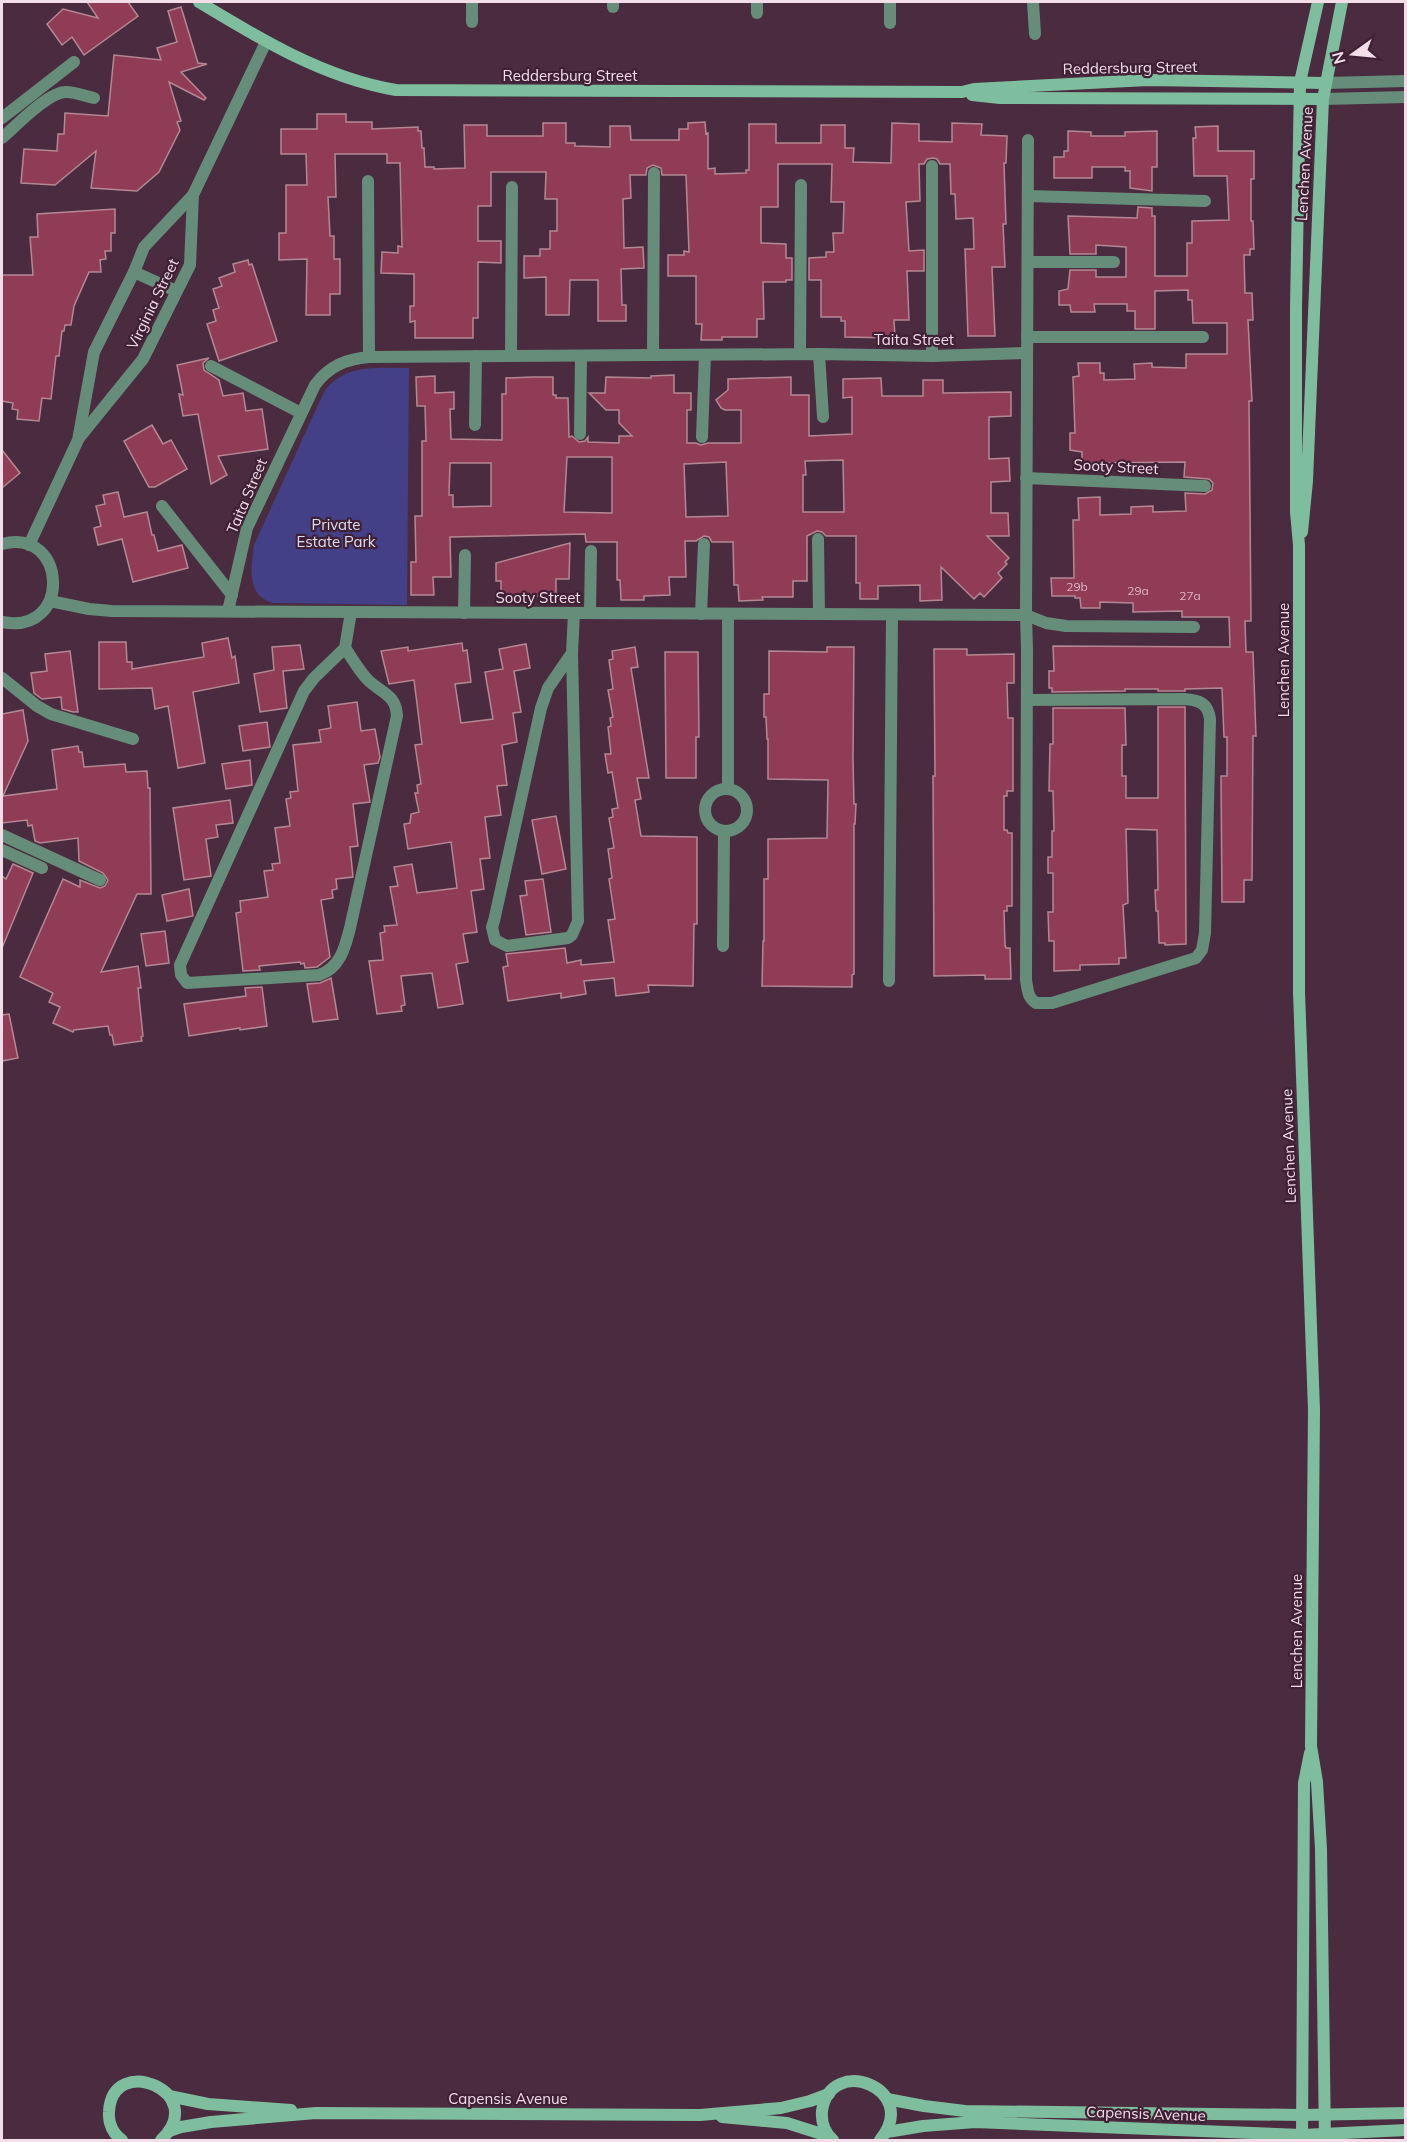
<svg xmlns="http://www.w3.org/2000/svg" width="1407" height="2142" font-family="Mulish,sans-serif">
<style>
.green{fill:#434087}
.building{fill:#913c57;stroke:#b48893;stroke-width:1.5;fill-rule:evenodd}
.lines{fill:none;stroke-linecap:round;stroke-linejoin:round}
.street{stroke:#668d79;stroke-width:12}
.secondary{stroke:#7ebe9e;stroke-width:12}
.labels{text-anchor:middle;stroke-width:4.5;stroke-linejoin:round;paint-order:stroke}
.number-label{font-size:12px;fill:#dab5c4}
.street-label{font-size:15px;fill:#f2dde9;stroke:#3f2034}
.park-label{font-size:15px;fill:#dddef4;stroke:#3f2034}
</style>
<rect width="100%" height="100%" fill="#4a2b3f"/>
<path class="green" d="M409,368l-2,237 -134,-2c-27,-7 -22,-36 -19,-58l70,-153c20,-29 54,-24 85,-24z"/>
<g class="building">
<path d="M87,2h41l10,14 -54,39 -12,-18 -10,8 -15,-21 16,-15 35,9z"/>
<path d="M181,7l17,56 9,1 -26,8 25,26 -2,2 -35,-18 12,39 -4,1 3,8 -21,42 -22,19 -46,-3 5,-37 -41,34 -34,-2 3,-34 33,2 1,-17h6l1,-21 43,3 6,-61 47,5 -4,-12 20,-6 -9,-31z"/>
<path d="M317,114h29v8h26v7l46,-2v4h3l1,17h2l1,19h9v2l31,-1 -1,-43h23v11h56v-13h23v20h9v3l35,1v-21h20l1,14h48v-11h9v-6l17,-1 1,12 2,-1v36l7,-1v6l31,-1v-3h3v-46h27v19h45v-18h24v23h9l-1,14 38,1 1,-40 27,1v17l33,1v-19l30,1 -1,11 26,1 -1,27h-2l2,61h-3l2,43h-13l3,69h-27l-3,-87h9l-1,-31 -17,1 -1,-25h-4l-1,-30h-10l-3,-5 -4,-1 -6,1 -3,5h-5l1,37 -14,1 3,49 15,-1v21h-17l2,49h-15l1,18 -50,-1v-16h-4v-4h-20v-37h-12v-22l17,-1v-5h8l-1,-19h10l1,-31h-13l1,-38h-54v43h-17v36l25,1v14h6v22h-6v2h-23l1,37h-7v18h-35v3h-21l1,-16h-6v-48h-28v-21h16v-4l5,1 -3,-77h-24l-1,-7 -8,-3 -6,3 -1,7h-16l1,23 -8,1 1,49 19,-1 1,21 -23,1 1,36h4v16h-28v-41h-28l-1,35h-23v-38l-22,1v-22h16v-7h10v-18h7v-32h-12l1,-27h-55v34h-13v35h23v22l-23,-1v56h-5v20h-58v-17l-5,1v-16h4v-32l-33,-1 1,-21 16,1v-7l4,1 -2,-84h-13v-9h-52l1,43h-8l2,39h4v23h6v35h-10v21h-24l1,-56 -28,1v-27h7v-48h21l-1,-31h-25v-25h36z"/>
<path d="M1218,126v25h36v28h-3v42h2l1,28h-4v6h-6l1,38h7l1,27h-5l4,81h-3l2,220h-6l1,31h7l3,84h-3l-1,144h-8v22h-22l-1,-126h6v-39h-3l-2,-49 -37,1v2h-27v-2h-33v2l-73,1v-4h-3v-17h5l-1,-25 177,1 -1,-30h-47v-6l-49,1v-9l-33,-1v6h-19l-1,-10h-5v-2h-23l-1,-18h23l-1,-58h6l-1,-22 22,-1v18l31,-1v-7l22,-1v6l33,-1 -1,-18 20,1 7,-4 1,-7 -4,-4 -25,-2 1,-15 -103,1v-11l-12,-2v-17h5l-2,-56 6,-1 -1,-13h22v10h4v7l31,-1 -1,-15 18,-1v4l34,1v-14h41v-31h-34l-1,-23h-4v-10l-33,1v38h-20v-18h-8v-7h-33l1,8h-24l-1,-7h-11v-14l9,-2 2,-19h26v7h30v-30l-30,-2v9h-26l-2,-38 69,2 1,-11 14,1v8h3v60h32v-33h5v-22l37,-1 -2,-44h-33l-1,-38h3l-1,-11z"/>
<path d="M1068,131l23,1v4h34v-4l32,-1v36h-5v24l-22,-3v-17h-5v-4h-33v11h-38v-21h10v-6h4z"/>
<path d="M115,209v24h-4v18h-6l1,8 -6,1 1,12h-12l-15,34 -3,19h-6l-1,6h-2l-3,25h-3l-5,43 -9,-1 -3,23 -22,-2 1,-9 -6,-1 1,-6 -11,-2v-126h31l-3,-38h8l-1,-23z"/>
<path d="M248,260l1,5 3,-1 25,77 -58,20 -12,-37 9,-3 -3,-11 6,-2 -6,-19 9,-3 -3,-8 16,-6 -2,-8z"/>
<path d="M209,358l-6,5 1,7 15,10 4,16 20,-3 3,18 16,-2 6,40 -50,7 9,19 -16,9 -13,-70 -15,2 -4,-22 4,1 -6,-30z"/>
<path d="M674,375v18h17v17h-4v33h9l5,2 7,-2h33v-33h-16l-4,-2 -5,-8 12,-10v-11l63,-2v18h18v41l43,-2v-37l-9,1v-19l38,-1 1,18h41v-16h20v13l68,-1v24l-22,1v42l20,-1 1,23 -19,1v31h17l1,23h-22l22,22 -4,4 2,2 -9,9 4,5 -18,19 -4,-4 -6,6 -33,-32 1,33 -22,1v-16l-42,1v13h-18v-16h-4v-47h-30l-4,-4 -5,-1 -10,5v45h-14v16h-31l1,3 -24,1 -1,-16h-4l-1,-43h-21l-3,-5 -5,-1 -8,5h-11l1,36h-17l1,18 -26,1v4h-23l-1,-20h-3v-38h-31l-1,-8 -135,3 1,40h-18l1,18h-23v-33h5l-1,-46h7v-75h4l-1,-35h-8l-1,-29 19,-1v17l19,-1v17h-4l1,30 51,1v-46h4v-16l27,-1h20v18h3v3h12l1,39 3,-1 7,6 6,-1 3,-4v5l31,1v-7h13l-13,-13v-13h-13l-17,-17h16l1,-16 45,1v-2zM567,457h45v56l-48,-1zM843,460l1,52h-41v-37h3l-1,-14zM726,462l2,54 -42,1 -2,-53zM450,463h41v43l-38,1v-12h-4z"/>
<path d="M152,425l11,19 8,-4 16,29 -32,18h-6l-25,-46z"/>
<path d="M2,450l18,23 -18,15z"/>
<path d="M118,492l6,25 23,-5 5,23h2l4,16 24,-6 6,23 -55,14 -11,-43 -24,6 -4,-17 7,-2 -5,-20 9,-2 -2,-9z"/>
<path d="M570,543l-1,36h-13v17h-31v2h-24v-17h-5v-18z"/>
<path d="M228,638l4,20 3,-2 4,27 -46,9 12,71 -27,5 -10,-62 -13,3 -3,-21 -53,1v-47h27l1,20h5v7l72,-12 -2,-14z"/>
<path d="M462,643l1,8 4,-1 4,32 -16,2 6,39 32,-4 -8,-47 18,-3 -4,-20 27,-5 4,24 -16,3 7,41 -8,1 4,29 -15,3 5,40 -10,1 4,29 -16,2 5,41 -10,1 4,30 -13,2 6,41 -14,2 5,28 -12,2 7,40 -25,4 -6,-35 -31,3 4,29 -4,1 1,5 -25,3 -8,-53 14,-1 -3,-27 5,-1 -1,-6 13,-1 -7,-38 8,-1 -4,-19 18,-3 5,29 40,-5 -6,-46 -43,7 -4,-25 6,-1 1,-9 8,-2 -4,-19h3l-1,-8 4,-1 -6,-39 7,-1 -8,-64 -25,4 -8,-33 27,-4v4z"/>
<path d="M300,645l4,24 -21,2 4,37 -27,4 -6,-38 20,-4 -2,-23z"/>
<path d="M635,647l3,20 -7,1 18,110h-12l4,21 -6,1 6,36 56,1v87h-3l-1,62 -45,-1 1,7 -33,4 -2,-18 -30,3 2,13 -25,4v-5l-53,8 -5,-34 5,-1 -2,-12 59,-6 2,15 14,-3v5l33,-3 -6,-42 7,-1 -6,-40 3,-1 -4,-29 6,-1 -5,-30 4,-1 -1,-8 6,-1 -6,-36 -4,1 -3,-19h6l-3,-27 3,-1 -1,-8 3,-1 -5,-27 5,-1 -4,-29 4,-1 -1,-8z"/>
<path d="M827,647h27l-1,112 1,45h2l-1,20h-1v150l-2,1v12l-90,-1 1,-45h1v-62h4v-40l59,-1v-2l1,-56 -60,-1v-40h-1l-1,-22h-2v-23h5v-43l58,1z"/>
<path d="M934,649h33v6l47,-1v29h-7l1,35h5v73h-6v5h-3v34h3l1,3h4v73h-5v5h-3l1,34 1,3h4l1,31h-26v-4l-51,1 -1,-200h2z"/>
<path d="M70,651l8,61h-5l-11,-3 -1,-12 -19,2 -8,-6 -3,-20 16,-2 -2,-17z"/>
<path d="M665,652h33l1,85h-3v41h-30z"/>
<path d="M357,702l4,29 14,-2 5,28 -2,6 -14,2 6,37 -17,2 5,42 -8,1 3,30 -17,2 1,10 -5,1 1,8 -12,2 9,57 -13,10 -12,1 -1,-5 -3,1 -1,-2 -41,4 1,4 -17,1 -7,-58 5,-1 -1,-11 28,-4 -4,-26 9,-1 -1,-6 8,-1 -5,-35 15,-2 -4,-27 5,-1 -1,-6 8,-1 -5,-46 28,-3 -2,-12 12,-2 -3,-22z"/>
<path d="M1158,707h27l1,237 -21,1v-2h-6l-1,-32h-2l-1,-21h3l-1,-60 -31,-1 2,74 -5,2 3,53h-7v6l-39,1v5l-26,1v-30h-5l-1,-29h5v-39h-5v-16h4v-26h2l-1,-40h-4l1,-47h3v-36h72l1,37h-4v31h4v22h32z"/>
<path d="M23,710l5,31 -25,55 54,-7 -5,-39 26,-4 1,6h3l2,15 41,-3 1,8 21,-1 1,17h2l1,106h-14l-36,78 37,-6 3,22h-3l5,48 -2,1 1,4 -28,4 -2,-10h-2l-2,-9 -34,4 -1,2 -20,-9 7,-16 -11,-5 4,-9 -33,-16 43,-98 17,8v-7l20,8 5,-2 3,-6 -5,-7 -24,-12 -1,-23 -38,5 -5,-2 -3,-16 -4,1 -1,-6 -25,3v-109z"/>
<path d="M267,722l3,25 -27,4 -4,-25z"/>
<path d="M250,760l2,25 -26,4 -4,-25z"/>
<path d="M230,800l3,23 -17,2 2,12 -12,2 5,37 -27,4 -11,-72z"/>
<path d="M556,816l10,53 -24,5 -10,-54z"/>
<path d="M13,864l20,9 -31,75v-72l4,3z"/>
<path d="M543,879l8,53 -25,3 -6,-39 7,-1 -2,-14z"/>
<path d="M189,889l4,27 -26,5 -5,-26z"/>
<path d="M165,931l4,32 -23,3 -5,-32z"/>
<path d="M331,978l7,41 -25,3 -6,-38 13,-1z"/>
<path d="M262,987l5,39 -27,4v-2l-51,8 -5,-32 62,-8 -1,-8z"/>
<path d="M9,1014l9,44 -16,3v-46z"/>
</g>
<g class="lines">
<g class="street">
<path d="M472,2v20"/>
<path d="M757,2v11"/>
<path d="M1033,2l2,32"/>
<path d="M613,7v-5"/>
<path d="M890,23v-21"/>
<path d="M1325,83l81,-2"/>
<path d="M1323,99l83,-2"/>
<path d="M2,118l72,-56"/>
<path d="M2,138c14,-12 46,-46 64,-46 9,0 19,4 28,6"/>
<path d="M932,166v190"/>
<path d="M368,181l1,176"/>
<path d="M1028,196l177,5"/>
<path d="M1028,262h86"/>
<path d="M134,272l42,19"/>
<path d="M1027,337h176"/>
<path d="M800,354l1,-169"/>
<path d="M819,354l4,63"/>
<path d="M653,355l1,-182"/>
<path d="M511,356l1,-169"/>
<path d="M211,366l90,47"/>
<path d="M475,425l1,-69"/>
<path d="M580,434l1,-78"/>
<path d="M702,437l3,-82"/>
<path d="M79,438l64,-79 47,-94 3,-70"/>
<path d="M1026,478l179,8"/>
<path d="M162,506l70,89"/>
<path d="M818,539l1,75"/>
<path d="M2,544c65,-18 71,92 0,78"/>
<path d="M29,545l49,-105 16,-88 40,-80 10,-25 49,-52 73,-153"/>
<path d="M50,601l39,8 23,2 914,4 20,8 20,3 128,1"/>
<path d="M228,611l19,-83 68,-143c14,-19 31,-26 54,-28l450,-3 113,2 95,-3"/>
<path d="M464,613l1,-58"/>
<path d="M590,613l1,-62"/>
<path d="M701,614l3,-70"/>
<path d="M345,648c7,10 14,23 23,32 13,13 28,14 29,36l-47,212c-5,20 -10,40 -31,47l-132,8 -6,-8 -1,-10 124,-274 10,-13 31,-30 6,-36"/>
<path d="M572,653l-24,35 -7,20 -47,213 -2,6 3,13 12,6 61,-8 4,-3 6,-14 -6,-268 2,-40"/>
<path d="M2,678l35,28 14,8 82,25"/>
<path d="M1027,700l157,-1c15,1 24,4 26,20l-5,214 -3,17 -6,8 -144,45h-16c-9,-6 -8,-13 -10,-23l1,-331 -1,-34 2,-475"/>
<circle cx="726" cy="810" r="21"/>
<path d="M728,789v-175"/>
<path d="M2,835l98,45"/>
<path d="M2,850l40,18"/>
<path d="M723,946l1,-115"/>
<path d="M889,981l3,-366"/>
</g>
<g class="secondary">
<path d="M199,2c61,37 125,76 197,88l566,2 12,-3 174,-9 177,3"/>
<path d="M1318,2l-18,80 -4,226v204l3,33v447l15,418 -3,336 6,36 4,67 4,291"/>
<path d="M972,95l28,3 323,1"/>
<path d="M1302,532l5,-51 16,-382 19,-97"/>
<path d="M169,2096l39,8 83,6"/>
<path d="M887,2099l37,7 41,5 337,4 104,-2"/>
<path d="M722,2117l65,6 41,13"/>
<path d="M169,2131l12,-4 30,-5 105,-9 384,2 81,-7 29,-7 19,-7"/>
<path d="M887,2132l36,-6 52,-4 327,13 104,-5"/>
<path d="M122,2140c-9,-6 -14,-17 -13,-28 3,-61 102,-19 52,28"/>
<path d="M833,2140c-8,-7 -12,-18 -11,-29 8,-58 100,-22 58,29"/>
<path d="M1302,2140l2,-357 6,-30"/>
</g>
</g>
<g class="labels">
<g class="number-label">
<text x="1077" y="591">29b</text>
<text x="1138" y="595">29a</text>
<text x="1190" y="600">27a</text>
</g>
<g class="street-label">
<text transform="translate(1130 68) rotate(-1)" y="5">Reddersburg Street</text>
<text x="570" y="81">Reddersburg Street</text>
<text transform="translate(1305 164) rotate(-87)" y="5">Lenchen Avenue</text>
<text transform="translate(153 304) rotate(-64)" y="5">Virginia Street</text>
<text x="914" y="345">Taita Street</text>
<text transform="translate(1116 467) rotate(3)" y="5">Sooty Street</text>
<text transform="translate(247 496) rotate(-67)" y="5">Taita Street</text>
<text x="538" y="603">Sooty Street</text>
<text transform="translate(1284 660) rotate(-90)" y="5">Lenchen Avenue</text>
<text transform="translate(1289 1146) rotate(-92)" y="5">Lenchen Avenue</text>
<text transform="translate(1297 1631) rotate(-90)" y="5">Lenchen Avenue</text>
<text x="508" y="2104">Capensis Avenue</text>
<text transform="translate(1146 2114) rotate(2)" y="5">Capensis Avenue</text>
</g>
<g class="park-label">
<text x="336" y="530">Private<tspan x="336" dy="17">Estate Park</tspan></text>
</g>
</g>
<rect width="1407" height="2142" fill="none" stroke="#f2dde9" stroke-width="6"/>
<g transform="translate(1353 54) rotate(255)" stroke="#3f2034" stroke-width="4.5" paint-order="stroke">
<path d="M0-4.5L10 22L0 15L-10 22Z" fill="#f2dde9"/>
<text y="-9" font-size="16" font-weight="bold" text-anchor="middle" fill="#f2dde9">N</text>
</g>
</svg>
